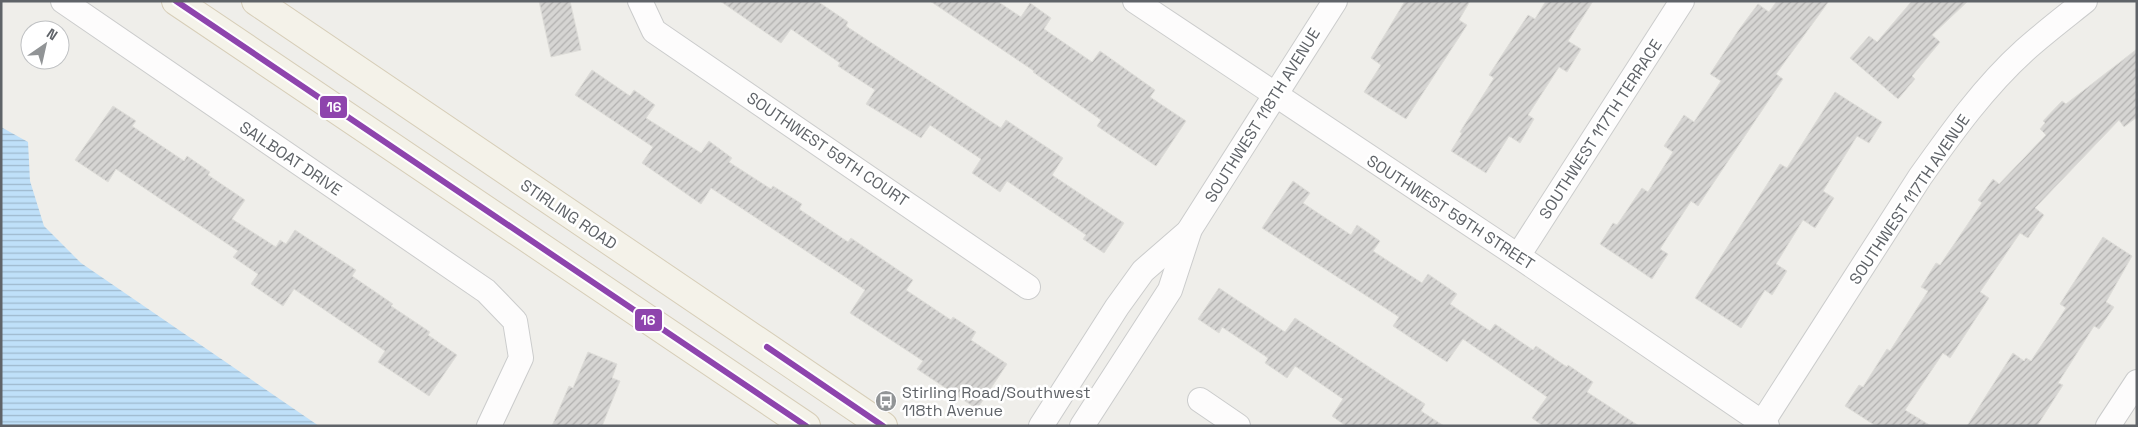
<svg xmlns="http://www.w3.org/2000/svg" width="2138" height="427" font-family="'Space Grotesk',sans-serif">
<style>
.water{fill:url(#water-rules)}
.building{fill:url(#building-hatch);stroke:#deddd9}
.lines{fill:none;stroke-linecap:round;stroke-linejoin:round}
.minor-casing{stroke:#cbcccc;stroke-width:26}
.primary-casing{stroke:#d7ceb8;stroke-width:30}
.minor{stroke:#fdfcfc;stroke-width:24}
.primary{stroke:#f4f2e9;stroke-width:28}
.bus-1-casing{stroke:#fff;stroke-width:10}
.bus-1{stroke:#8e44ad;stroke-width:6}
.labels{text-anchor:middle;stroke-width:5;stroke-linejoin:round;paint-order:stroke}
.street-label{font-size:16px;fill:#5f6368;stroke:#fff}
.poi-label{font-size:16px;fill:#5f6368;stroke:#fff;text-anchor:start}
.line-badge{stroke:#fff;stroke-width:2}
.badge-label{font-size:14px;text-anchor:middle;font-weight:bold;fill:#fff}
</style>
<defs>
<pattern id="water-rules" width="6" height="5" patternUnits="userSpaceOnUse" patternTransform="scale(1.25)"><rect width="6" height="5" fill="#bfe0f9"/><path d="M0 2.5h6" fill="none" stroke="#9eb9cd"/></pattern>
<pattern id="building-hatch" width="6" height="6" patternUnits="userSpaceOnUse" patternTransform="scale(1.25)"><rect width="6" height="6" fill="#d6d5d3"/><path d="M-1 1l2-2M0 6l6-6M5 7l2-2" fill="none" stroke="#b1b0af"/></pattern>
</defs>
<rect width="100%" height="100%" fill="#efeeea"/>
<path class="water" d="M1,127l27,15 2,39 14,45 37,37 238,163h-318z"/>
<g class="building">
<path d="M539,1h31l11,49 -30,7z"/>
<path d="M720,1h97l31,21 -2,4 155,102 5,-8 57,38 -11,17 72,48 -20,30 -21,-14 3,-4 -79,-54 -7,11 -28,-19 9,-14 -51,-34 -9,13 -55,-34 9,-14 -37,-24 2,-3 -49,-34 -10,14z"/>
<path d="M930,1h67l24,16 9,-14 21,15 -7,11 48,33 8,-11 55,39 -5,7 36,24 -30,45 -59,-40 4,-6 -68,-48 1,-1z"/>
<path d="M1405,1h65l-11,19 8,5 -61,94 -42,-27 17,-27 -10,-7z"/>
<path d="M1546,1h47l-25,40 13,8 -14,23 -8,-5 -31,48 6,4 -14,24 -11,-7 -23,37 -35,-22 11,-18 -2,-1 34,-54 -5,-3 39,-60 7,4z"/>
<path d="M1777,1h52l-53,73 7,5 -85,127 -7,-5 -31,48 8,5 -16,25 -52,-35 13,-21 4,2 25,-37 6,4 25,-40 -9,-6 20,-31 10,7 27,-41 -11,-7 28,-43 20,-27 11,8z"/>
<path d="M1912,1h56l-36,34 8,7 -28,34 3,3 -17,20 -48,-41 19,-22 8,6z"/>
<path d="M2137,49v68l-13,10 -5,-7 -84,88 9,7 -16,23 -8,-5 -40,59 9,6 -39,60 -7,-5 -38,57 26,16h-55l-31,-20 14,-21 4,2 24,-38 3,2 38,-60 -7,-4 15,-24 4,2 42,-62 -4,-3 15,-21 6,5 47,-49 -6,-6 5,-6 -2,-2 19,-20 4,3z"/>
<path d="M592,70l38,26 4,-6 21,15 -9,13 55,35 8,-12 23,17 -3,4 42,27 2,-3 29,18 -3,5 49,33 3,-4 62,42 -7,10 45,30 2,-3 23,15 -5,8 36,24 -30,45 -60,-40 6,-8 -73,-48 15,-23 -154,-102 -10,16 -59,-41 11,-16 -78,-52z"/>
<path d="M1835,92l47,30 -13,21 -12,-7 -34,55 11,7 -19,30 -12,-8 -27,44 11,7 -15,24 -7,-5 -24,38 -46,-30 85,-134 7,4z"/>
<path d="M113,106l23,15 -4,5 52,35 3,-5 23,16 -2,3 37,25 -13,19 44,28 4,-7 6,4 9,-14 61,40 -4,6 41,28 -2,2 39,26 -2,3 29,20 -28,41 -51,-34 7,-11 -91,-62 -11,17 -32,-22 7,-10 -25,-17 5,-6 -122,-82 -8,13 -33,-22z"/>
<path d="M1293,181l17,12 -7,10 48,32 6,-10 23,16 -7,10 49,32 6,-9 29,20 -7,10 40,27 5,-7 38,26 3,-4 31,21 1,-2 25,17 -6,10 52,34h-96l-11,-8 15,-21 -84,-58 -16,23 -54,-36 6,-9 -137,-89z"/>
<path d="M2103,237l29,19 -26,46 8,5 -15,22 -5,-3 -36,57 5,2 -26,41h-70l46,-73 11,8 2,-3 5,3 35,-53 -6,-4z"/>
<path d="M1219,288l66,44 10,-14 130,86 -4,7 23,15h-98l-14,-10 11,-17 -48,-33 -8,12 -22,-15 3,-5 -46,-31 -3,6 -21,-14z"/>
<path d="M588,352l29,12 -5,14 8,3 -18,45h-50l17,-40 4,2z"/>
</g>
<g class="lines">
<g class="minor-casing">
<g id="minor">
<path d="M63,1l423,290 29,30 6,37 -32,68"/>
<path d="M640,1l14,30 374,256"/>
<path d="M1135,1l383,255 249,170"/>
<path d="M1518,256l164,-255"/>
<path d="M1200,400l38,26"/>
<path d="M1762,423l158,-246c32,-45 64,-90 105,-127 19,-17 40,-33 60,-49"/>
<path d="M1041,426l76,-119 26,-36 46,-40"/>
<path d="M1082,426l88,-136 20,-61 145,-228"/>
<path d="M2108,426l29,-44"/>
</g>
</g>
<g class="primary-casing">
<g id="primary">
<path d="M176,1l630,425"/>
<path d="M256,1l627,425"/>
</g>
</g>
<use href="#minor" class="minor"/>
<use href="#primary" class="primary"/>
<g class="bus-1-casing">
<g id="bus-1">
<path d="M176,1l630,425"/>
<path d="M767,347l116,79"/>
</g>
</g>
<use href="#bus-1" class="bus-1"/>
</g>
<defs>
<g id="bus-disc" transform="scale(1.125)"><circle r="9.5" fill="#919496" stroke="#fff"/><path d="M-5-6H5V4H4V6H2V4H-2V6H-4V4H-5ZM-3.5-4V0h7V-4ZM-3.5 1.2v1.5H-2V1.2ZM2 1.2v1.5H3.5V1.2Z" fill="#fff"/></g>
</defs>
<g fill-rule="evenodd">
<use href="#bus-disc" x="886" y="401"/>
</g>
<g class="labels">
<g class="street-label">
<text transform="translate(1262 115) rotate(-58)" y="6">SOUTHWEST 118TH AVENUE</text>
<text transform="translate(1600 129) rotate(-57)" y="6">SOUTHWEST 117TH TERRACE</text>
<text transform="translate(828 149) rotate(34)" y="6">SOUTHWEST 59TH COURT</text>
<text transform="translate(291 158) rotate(34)" y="6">SAILBOAT DRIVE</text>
<text transform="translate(1909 199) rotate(-56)" y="6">SOUTHWEST 117TH AVENUE</text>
<text transform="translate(1451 212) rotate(33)" y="6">SOUTHWEST 59TH STREET</text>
<text transform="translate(569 214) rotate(34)" y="6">STIRLING ROAD</text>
</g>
<g class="poi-label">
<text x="902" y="398">Stirling Road/Southwest<tspan x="902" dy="18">118th Avenue</tspan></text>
</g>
</g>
<g class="line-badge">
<rect x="319" y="95" width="29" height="24" rx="5" fill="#8e44ad"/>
<rect x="634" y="308" width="29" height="24" rx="5" fill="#8e44ad"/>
</g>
<g class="badge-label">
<text x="334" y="112">16</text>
<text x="648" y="325">16</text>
</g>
<rect width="2138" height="427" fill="none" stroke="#5f6368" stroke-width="5"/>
<g transform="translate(45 45) rotate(34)"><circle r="24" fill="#ffffff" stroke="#bfc1c3"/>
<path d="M0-4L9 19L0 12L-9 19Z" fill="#919496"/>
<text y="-8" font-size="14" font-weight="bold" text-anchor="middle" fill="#5f6368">N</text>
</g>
</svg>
